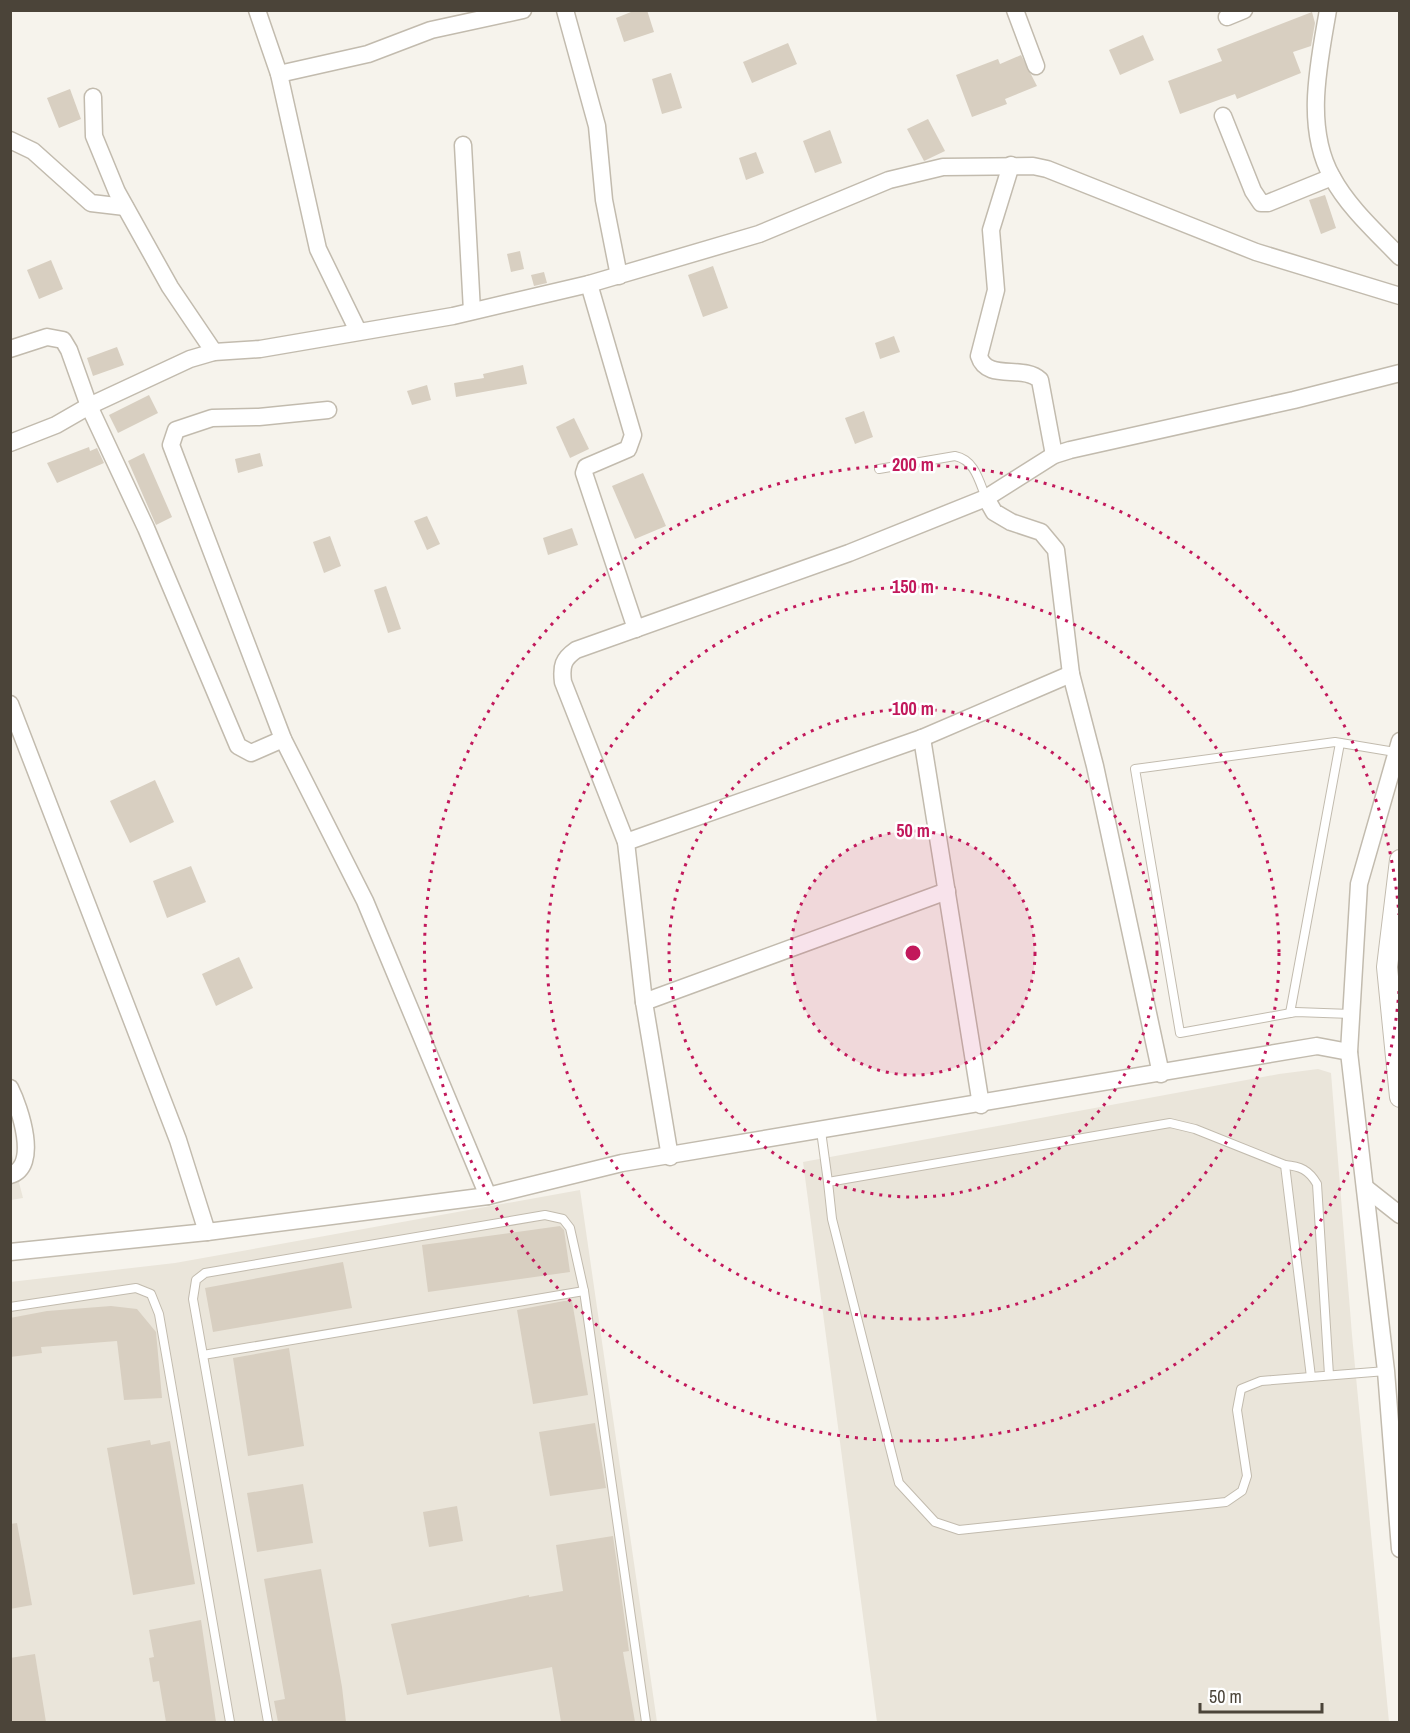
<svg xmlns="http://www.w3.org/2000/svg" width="1410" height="1733" font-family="'Archivo Narrow',sans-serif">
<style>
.residential{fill:#eae5da}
.building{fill:#d8cfc1}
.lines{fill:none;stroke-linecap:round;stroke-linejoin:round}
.service-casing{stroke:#c2bbae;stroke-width:10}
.minor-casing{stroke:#c2bbae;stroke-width:19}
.tertiary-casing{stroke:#c2bbae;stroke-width:22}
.service{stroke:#fff;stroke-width:8}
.minor{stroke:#fff;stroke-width:16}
.tertiary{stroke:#fff;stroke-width:20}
.ring{fill:none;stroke:#c2185b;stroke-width:3;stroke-dasharray:3 6}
.centre{fill:#c2185b;stroke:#fff;stroke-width:3}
.ring-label{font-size:18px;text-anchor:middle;font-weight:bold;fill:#c2185b;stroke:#fff;stroke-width:5;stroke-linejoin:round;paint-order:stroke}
</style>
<rect width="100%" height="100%" fill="#f6f3ec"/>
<g class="residential">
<path d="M1318,1069l13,4 21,262 37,387h-512l-74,-560 476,-88z"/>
<path d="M10,1147l13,51 -12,2h-1z"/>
<path d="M580,1190l77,532h-646l-1,-440 165,-19z"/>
</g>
<g class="building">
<path d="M636,10h11l7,22 -30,10 -8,-24z"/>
<path d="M1312,12l3,11 -4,23 -18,6 8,21 -64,26 -2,-5 -55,20 -12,-33 54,-20 -5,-12z"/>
<path d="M1143,35l11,25 -34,15 -11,-25z"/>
<path d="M788,43l9,21 -45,19 -9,-21z"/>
<path d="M1021,55l16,31 -32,13 2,5 -35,13 -16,-42 42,-16 2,5z"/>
<path d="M671,73l11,35 -20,6 -10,-35z"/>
<path d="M70,89l11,30 -22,9 -12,-30z"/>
<path d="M928,119l17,32 -21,10 -17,-32z"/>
<path d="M830,130l12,33 -27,10 -12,-32z"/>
<path d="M756,152l8,21 -18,7 -7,-22z"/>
<path d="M1325,195l11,33 -15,6 -12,-34z"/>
<path d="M520,251l4,18 -13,3 -4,-18z"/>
<path d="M51,260l12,29 -24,10 -12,-29z"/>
<path d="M713,266l15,42 -25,9 -15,-42z"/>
<path d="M544,272l3,11 -13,3 -3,-11z"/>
<path d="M894,336l6,16 -20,7 -5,-16z"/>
<path d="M117,347l7,18 -31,11 -6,-18z"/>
<path d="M523,365l4,19 -71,13 -2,-14 30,-5 -1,-4z"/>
<path d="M427,385l4,15 -19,5 -5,-14z"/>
<path d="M149,395l9,18 -40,20 -9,-18z"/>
<path d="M864,411l9,26 -18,7 -10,-26z"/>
<path d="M574,418l15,31 -19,9 -14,-31z"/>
<path d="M89,447l1,4 7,-3 7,15 -47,20 -10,-20z"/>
<path d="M144,453l28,64 -16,8 -28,-64z"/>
<path d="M260,453l3,13 -25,7 -3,-14z"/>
<path d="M643,473l23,53 -31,13 -23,-53z"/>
<path d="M427,516l13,28 -13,6 -13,-29z"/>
<path d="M572,528l6,17 -30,10 -5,-17z"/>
<path d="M330,536l11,30 -17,7 -11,-31z"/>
<path d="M386,586l15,43 -13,4 -14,-43z"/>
<path d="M155,780l19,42 -44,21 -20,-42z"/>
<path d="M191,866l15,36 -39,16 -14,-37z"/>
<path d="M239,957l14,31 -37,18 -14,-32z"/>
<path d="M560,1226l4,4 6,42 -142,20 -6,-47z"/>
<path d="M343,1262l9,46 -139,24 -8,-44z"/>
<path d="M564,1301h8l16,94 -55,9 -16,-94z"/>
<path d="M111,1306l26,3 19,23 6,66 -38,2 -7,-59 -76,6 1,6 -32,4v-39l37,-7z"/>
<path d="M289,1348l15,98 -56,10 -15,-98z"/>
<path d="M595,1423l11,65 -56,8 -11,-64z"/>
<path d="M150,1440l1,5 19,-4 25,143 -62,11 -26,-147z"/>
<path d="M303,1484l10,59 -56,9 -10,-59z"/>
<path d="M457,1506l6,35 -34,6 -6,-35z"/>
<path d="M17,1523l15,82 -22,4v-85z"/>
<path d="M613,1536l16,115 -6,1 12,70h-74l-9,-55 -145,28 -16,-71 138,-29v2l34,-6 -7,-46z"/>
<path d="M321,1569l21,118 4,35h-68l-4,-21 11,-2 -21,-120z"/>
<path d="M201,1620l15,102h-50l-7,-41 -6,1 -4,-24 5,-1 -5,-27z"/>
<path d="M35,1654l11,68h-35l-1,-64z"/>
</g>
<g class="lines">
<g class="service-casing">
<g id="service">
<path d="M879,469l76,-13c20,4 24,25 31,42"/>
<path d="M1290,1013l50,-270"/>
<path d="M1351,1014l-55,-2 -116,21 -45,-264 200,-27 60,10"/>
<path d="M821,1131l7,51"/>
<path d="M1285,1165l26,212"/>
<path d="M10,1307l126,-19 15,6 8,20 71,408"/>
<path d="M203,1355l381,-64"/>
<path d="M1329,1375l-12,-191c-8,-14 -17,-18 -32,-19l-90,-36 -25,-6 -342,59 4,37 67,264 36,39 24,8 267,-28 16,-11 5,-15 -10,-66 4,-21 20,-8 125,-10"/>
<path d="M268,1722l-75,-423 3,-19 9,-7 340,-58 18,4 7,9 14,63 62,431"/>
</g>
</g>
<g class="minor-casing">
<g id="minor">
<path d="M257,10l22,64 39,175 40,82"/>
<path d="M565,10l32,116 7,74 15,76"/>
<path d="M1015,10l21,56"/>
<path d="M1328,10c-9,53 -24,117 4,167 16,30 44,55 68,80"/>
<path d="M1227,17l17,-7"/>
<path d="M279,74l89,-20 63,-24 92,-20"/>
<path d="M93,97l1,39 23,56 53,95 44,65"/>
<path d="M1223,116l30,75 8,12h7l64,-26"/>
<path d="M10,140l23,11 58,52 34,4"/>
<path d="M463,145l9,166"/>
<path d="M1011,165l-20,65 5,60 -17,66c8,26 44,8 61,24l14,75"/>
<path d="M589,284l44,151 -5,14 -42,18 -2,6 52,156"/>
<path d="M10,349l37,-12 16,3 6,10 20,56 57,122 92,218 13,7 32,-14"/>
<path d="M328,410l-69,7 -47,1 -36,12 -5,15 112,294 82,162 123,295 134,-33 695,-117 32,6"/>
<path d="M10,443l46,-18 33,-19 101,-47 24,-7 46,-3 193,-33 136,-32 170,-50 130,-54 54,-13 90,-1 14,3 209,83 144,44"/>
<path d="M986,498l8,14 17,10 30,10 15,18 15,124 24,92 66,308"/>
<path d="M10,704l168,436 29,92 -197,20"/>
<path d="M922,738l59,367"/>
<path d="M1400,741l-41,143 -10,168 37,319 14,178"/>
<path d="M626,842l296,-104 149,-64"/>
<path d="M644,1002l303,-111"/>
<path d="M10,1088c10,20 30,79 0,87"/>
<path d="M670,1157l-26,-155 -18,-160 -63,-160c-2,-16 0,-23 13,-32l273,-97 137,-55 68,-43 16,-5 224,-50 106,-27"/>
<path d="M1367,1189l33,26"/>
<path d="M207,1232l281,-36"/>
</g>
</g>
<g class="tertiary-casing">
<path id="tertiary" d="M1400,860l-13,107 13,130"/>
</g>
<use href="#service" class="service"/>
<use href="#minor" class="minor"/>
<use href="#tertiary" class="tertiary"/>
</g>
<circle cx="913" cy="953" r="122" fill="#c2185b" fill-opacity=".12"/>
<g class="ring">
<circle cx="913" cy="953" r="122"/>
<circle cx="913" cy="953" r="244"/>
<circle cx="913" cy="953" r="366"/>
<path d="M1399 991A488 488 0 1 1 1399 915"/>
</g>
<circle cx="913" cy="953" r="9" class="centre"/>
<g class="ring-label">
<text x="913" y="471">200 m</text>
<text x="913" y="593">150 m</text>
<text x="913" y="715">100 m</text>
<text x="913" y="837">50 m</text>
</g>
<rect width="1410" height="1733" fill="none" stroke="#4b4439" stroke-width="24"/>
<path d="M1200 1703v9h122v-9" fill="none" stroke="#4b4439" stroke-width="3"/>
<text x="1209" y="1703" font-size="18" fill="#4b4439" stroke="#ffffff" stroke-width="4.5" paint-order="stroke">50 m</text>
</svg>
